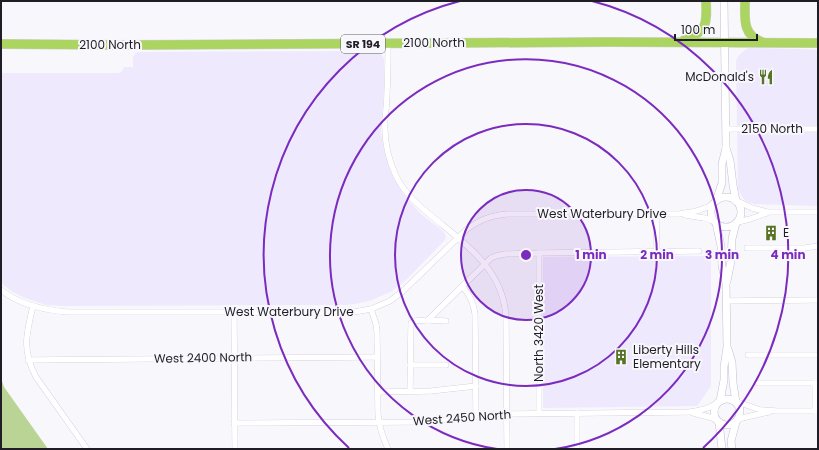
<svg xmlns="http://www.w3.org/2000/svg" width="819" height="450" font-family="Poppins,sans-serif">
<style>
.built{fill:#efe9fd}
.green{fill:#b9d494}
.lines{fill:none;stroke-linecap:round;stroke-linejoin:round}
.minor-casing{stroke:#c5bdd5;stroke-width:6}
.tertiary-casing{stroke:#c5bdd5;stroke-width:8}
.trunk-casing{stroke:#d2d2d4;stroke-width:10}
.minor{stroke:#fff;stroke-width:5.5}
.tertiary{stroke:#fff;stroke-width:7}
.trunk{stroke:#acd460;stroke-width:9}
.ring{fill:none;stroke:#7b2cbf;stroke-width:2}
.labels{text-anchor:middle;stroke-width:4;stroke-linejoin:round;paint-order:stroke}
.shield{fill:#f8f7fc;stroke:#615e66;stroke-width:1}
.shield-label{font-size:11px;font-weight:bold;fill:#201d26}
.street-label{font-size:12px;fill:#201d26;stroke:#f8f7fc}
.poi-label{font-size:12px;fill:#201d26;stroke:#f8f7fc;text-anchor:start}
.centre{fill:#7b2cbf;stroke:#f8f7fc;stroke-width:2}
.ring-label{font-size:12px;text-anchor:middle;font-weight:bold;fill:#7b2cbf;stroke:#f8f7fc;stroke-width:4;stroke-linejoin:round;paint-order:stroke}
</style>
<rect width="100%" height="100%" fill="#f8f7fc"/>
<g class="built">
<path d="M749,48l50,1 19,1v156l-64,-2 -8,-3 -3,-3 -5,-9 -2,-127 1,-4 5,-6z"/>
<path d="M375,51l6,3 3,5v32l-2,22 -1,20 2,13 7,24 10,19 9,12 12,13 22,17 3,5 -1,4 -39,40 -14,11 -20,9 -17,4 -9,1 -285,1 -15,-1 -21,-7 -12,-6 -12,-9v-210h118l3,-2 2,-4h9v-10l2,-3 3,-2z"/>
<path d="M711,256v130l-14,20 -154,2v-151z"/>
</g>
<path class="green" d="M1,378l3,9 44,62h-47z"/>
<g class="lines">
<g class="minor-casing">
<g id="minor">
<path d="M388,44c0,16 0,32 -1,48 0,9 -1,18 -2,28 -1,18 3,39 11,56 9,18 23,30 38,42 34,28 70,53 72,100l1,131"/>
<path d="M726,129h92"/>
<path d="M737,201l15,7 15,4h51"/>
<path d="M656,214l1,38"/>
<path d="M685,215l19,3 10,3"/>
<path d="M738,222l12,-3 17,-6"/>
<path d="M747,248h58l13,-2"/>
<path d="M539,253v160"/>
<path d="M462,286c8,9 11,16 13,28l1,102"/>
<path d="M1,290c19,15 42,20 66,22h167l88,1 32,-1 17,-3 19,-8 13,-10 64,-62c15,-10 22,-13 40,-15h172c12,-2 23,-3 34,-10"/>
<path d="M726,301l92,-1"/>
<path d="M33,306c-7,29 -11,44 3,71l51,72"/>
<path d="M371,309l5,15 1,8 1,82c1,12 5,24 10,35"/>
<path d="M234,312l1,137"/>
<path d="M428,320l18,1"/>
<path d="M748,355h70"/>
<path d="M28,360l349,-3"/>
<path d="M410,365h36"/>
<path d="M758,383h60"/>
<path d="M815,383v28"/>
<path d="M378,392l53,-1 45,-5"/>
<path d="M410,392l1,-69 3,-2 14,-1 63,-62 5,-2 9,-2 34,-1 160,-2"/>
<path d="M737,402l24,8 16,1h41"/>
<path d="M577,413v36"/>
<path d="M693,413l16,4 8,3"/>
<path d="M738,419l17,-4 14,-3"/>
<path d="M234,423l180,-1 35,-3 49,-5 191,-2c10,-1 20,-3 28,-9"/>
</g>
</g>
<g class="tertiary-casing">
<g id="tertiary">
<path d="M726,148l4,12 3,25 3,16"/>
<circle cx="726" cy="212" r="15"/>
<path d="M716,201l6,-18v-19l4,-16 -2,-147"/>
<path d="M716,223l5,23 1,20 4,17 1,64 -3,20v13l-4,21"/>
<path d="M727,281l4,-20 1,-22 4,-16"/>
<path d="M728,349l4,13 1,21 3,19"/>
<circle cx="727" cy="412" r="13"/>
<path d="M719,422l3,27"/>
<path d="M732,449l-1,-8 5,-19"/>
</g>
</g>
<g class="trunk-casing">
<g id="trunk">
<path d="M745,1c0,17 -3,34 17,41"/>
<path d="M684,40c23,-8 23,-16 22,-39"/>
<path d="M1,44l128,1 479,-3 210,1"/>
</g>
</g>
<use href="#minor" class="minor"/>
<use href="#tertiary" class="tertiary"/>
<use href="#trunk" class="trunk"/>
</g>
<circle cx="526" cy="255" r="65" fill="#7b2cbf" fill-opacity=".12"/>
<g class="ring">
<circle cx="526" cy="255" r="65"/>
<circle cx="526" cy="255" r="131"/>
<path d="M497 449A196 196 0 1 1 555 449"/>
<path d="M349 448A262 262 0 0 1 460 1M592 1A262 262 0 0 1 703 448"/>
</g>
<defs>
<g id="restaurant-bare" transform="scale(1.2)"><path d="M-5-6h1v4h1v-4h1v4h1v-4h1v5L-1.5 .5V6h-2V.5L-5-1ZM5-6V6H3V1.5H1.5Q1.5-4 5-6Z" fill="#577326" stroke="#f8f7fc" stroke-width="2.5" paint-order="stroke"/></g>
<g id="building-bare" transform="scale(1.2)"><path d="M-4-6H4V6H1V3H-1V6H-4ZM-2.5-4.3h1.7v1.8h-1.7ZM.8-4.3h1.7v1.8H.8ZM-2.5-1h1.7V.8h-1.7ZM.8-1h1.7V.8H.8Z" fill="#577326" stroke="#f8f7fc" stroke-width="2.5" paint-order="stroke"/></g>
</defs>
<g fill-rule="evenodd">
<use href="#restaurant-bare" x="766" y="77"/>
<use href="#building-bare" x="771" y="233"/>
<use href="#building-bare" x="621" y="357"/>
</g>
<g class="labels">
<rect class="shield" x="341" y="35" width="44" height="18" rx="3"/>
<g class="shield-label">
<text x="363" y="48">SR 194</text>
</g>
<g class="street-label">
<text x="434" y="47">2100 North</text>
<text x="110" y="49">2100 North</text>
<text x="772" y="133">2150 North</text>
<text x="602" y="218">West Waterbury Drive</text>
<text x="289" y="316">West Waterbury Drive</text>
<text transform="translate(539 333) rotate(-90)" y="4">North 3420 West</text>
<text transform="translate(203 358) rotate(-1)" y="4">West 2400 North</text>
<text transform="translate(462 418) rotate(-4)" y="4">West 2450 North</text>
</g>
<g class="poi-label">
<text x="754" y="81" text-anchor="end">McDonald's</text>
<text x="783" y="237">E</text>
<text x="633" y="354">Liberty Hills<tspan x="633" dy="14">Elementary</tspan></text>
</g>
</g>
<circle cx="526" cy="255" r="6" class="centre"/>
<g class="ring-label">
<text x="591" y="259">1 min</text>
<text x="657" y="259">2 min</text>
<text x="722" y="259">3 min</text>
<text x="788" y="259">4 min</text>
</g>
<rect width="819" height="450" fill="none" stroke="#201d26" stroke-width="4"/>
<path d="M675 34v6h82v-6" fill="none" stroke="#201d26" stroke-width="2"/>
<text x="681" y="34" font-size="12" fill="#201d26" stroke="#f8f7fc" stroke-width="3" paint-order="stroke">100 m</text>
</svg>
